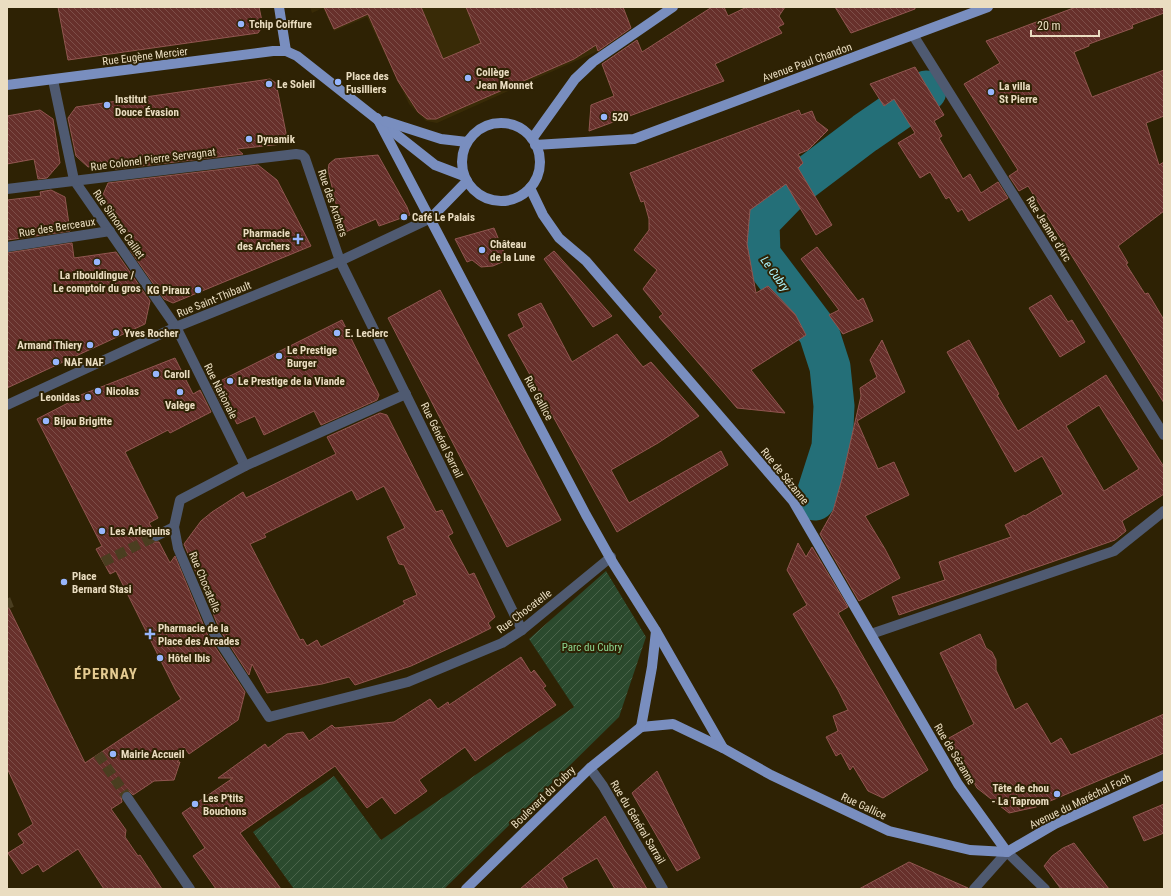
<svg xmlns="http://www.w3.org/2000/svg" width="1171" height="896" font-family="'Roboto Condensed',sans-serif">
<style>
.built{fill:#392b07}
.garden{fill:url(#garden-furrows)}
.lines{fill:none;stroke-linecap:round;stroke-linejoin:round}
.river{stroke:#246f78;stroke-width:41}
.building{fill:url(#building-back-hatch);stroke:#915650;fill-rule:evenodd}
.minor-tunnel{stroke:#4a3e20;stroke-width:10;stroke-dasharray:10 5;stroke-linecap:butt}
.minor{stroke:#4f5a71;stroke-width:10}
.major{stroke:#798ebf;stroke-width:10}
.poi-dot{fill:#97b6fd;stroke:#2e2204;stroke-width:1.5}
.labels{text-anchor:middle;stroke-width:4;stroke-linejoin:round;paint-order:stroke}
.poi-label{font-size:11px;font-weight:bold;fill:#eaddc1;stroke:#2e2204;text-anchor:start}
.street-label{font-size:11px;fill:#eaddc1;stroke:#2e2204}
.park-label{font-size:11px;fill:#8bd691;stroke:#2e2204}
.water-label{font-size:12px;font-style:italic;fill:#aaf3fc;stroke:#2e2204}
.district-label{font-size:15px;font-weight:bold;letter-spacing:1px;fill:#e5cb91;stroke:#2e2204}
</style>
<defs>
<pattern id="garden-furrows" width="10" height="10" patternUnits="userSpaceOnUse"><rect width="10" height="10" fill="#2b4a2e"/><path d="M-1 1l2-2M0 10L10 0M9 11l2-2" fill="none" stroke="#4a644a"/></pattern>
<pattern id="building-back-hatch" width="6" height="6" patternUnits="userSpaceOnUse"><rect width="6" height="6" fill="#67302b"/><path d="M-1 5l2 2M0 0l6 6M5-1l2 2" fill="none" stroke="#7d4e48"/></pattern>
</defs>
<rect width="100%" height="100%" fill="#2e2204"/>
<path class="built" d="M310,7h269l19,44 -161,72 -11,-2 -17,-17 -42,-87 -33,14 -11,-23 -11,5z"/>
<path class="garden" d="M606,571l40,66 -27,80 -175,172h-150l-41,-57 81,-56 47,64 193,-133 -45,-68z"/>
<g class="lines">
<path class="river" d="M815,500l17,-53 2,-41 -4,-39 -11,-34 -59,-78 -1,-33 32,-33 74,-56 61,-42"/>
</g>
<g class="building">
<path d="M58,7h201l4,19 -5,7 -190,27z"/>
<path d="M324,7h97l22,52 38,-16 -15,-36h157l8,21 -33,23 -2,-6 -22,14 -138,60h-9l-9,-7 -20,-31 -30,-67 -34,15z"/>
<path d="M712,7h12l4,9 19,-9h38l-6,9 5,8 -6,3 4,6 -67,31 9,17 -135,50 2,-26 23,-9 -12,-32 35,-24 5,12z"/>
<path d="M835,7h80v2l-64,24z"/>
<path d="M1076,7h88v6l-32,12 1,3 -44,16v2l-15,6 18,45 72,-27v46l-18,7 13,42 5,-3v49l-46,35 10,17 -2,1 19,30 3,-1 16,27v83l-136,-217 -9,5 -10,-15 9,-6 -54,-86 36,-21 -14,-22z"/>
<path d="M915,67l29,48 -10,6 8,15 -3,2 24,41 7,-5 11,19 17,-11 10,16 -39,23 -7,-12 -4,3 -9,-15 -3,2 -16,-27 -10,6 -22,-35 17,-10 -21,-34 -10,7 -14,-22z"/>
<path d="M270,79l6,4 11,55 -5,6 -45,5 6,5 -128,15 3,-6 -30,4 -12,-11 -8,-38 8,-11z"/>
<path d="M40,110l13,9 7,44 -13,15 -9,1 -4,-20 -27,5v-48z"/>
<path d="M799,110l2,5 11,-4 4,10 12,9 -20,20 -10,4 5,9 -5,5 34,57 -16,10 -30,-51 -36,26 -3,34 9,49 12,-7 27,28 11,21 -55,35 34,43 -48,-5 -78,-91 4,-3 -20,-25 14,-19 -23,-20 15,-20v-11l-5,-18 -3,1 -11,-29z"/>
<path d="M378,155l29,52 3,8 -31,11 -3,-7 -33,14 -15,-63 1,-6 6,-5z"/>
<path d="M258,165l19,15 34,66 -138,57 -9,-4 -34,-49 5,-1 -33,-52 6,-14z"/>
<path d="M51,190l14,7 5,34 -63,9v-40l34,-4 -1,-4z"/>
<path d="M494,228l13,32 -14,6 -12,1 -9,-7 -5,2 -12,-23z"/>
<path d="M72,243l2,15 42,-6 34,49 -5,23 -138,64v-135z"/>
<path d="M817,247l41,54 5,-3 10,23 -30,13 -14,-19 10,-5 -38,-51z"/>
<path d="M554,251l37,41 21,24 -19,11 -49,-68z"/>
<path d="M440,290l121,230 -54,27 -119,-229z"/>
<path d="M1051,295l17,27 4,-2 13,22 -25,15 -31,-49z"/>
<path d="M541,303l31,59 45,-28 26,33 8,-5 48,54 -41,27 -47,27 18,33 92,-52 7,14 -111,67 -109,-197 16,-8 -6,-13z"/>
<path d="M342,320l37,75 -2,5 -56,25 -7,-14 -50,24 -9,-19 -18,8 -10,-20 -4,3 -11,-22z"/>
<path d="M882,340l23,52 -48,29 21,48 16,-7 15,33 -44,21 20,33 15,29 -41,23 -39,-67 13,-23 9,-32 19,-83 -1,-8 17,-11 -7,-17z"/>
<path d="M969,340l30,54 -2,1 21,36 88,-56 58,92v27l-42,27 4,10 -11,9 -216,75 -7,-18 53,-17 -6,-18 72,-25 -6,-12 19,-10 1,1 38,-22 -21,-38 -27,16 -68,-120zM1099,405l40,64 -35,22 -38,-65z"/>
<path d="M175,358l18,36 7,-4 11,22 -41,21 -2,-3 -43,22 33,66 -9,5 4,7 -3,3v6l3,3h6l11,21 5,-7 33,80 37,56 -7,28 -49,34 -5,-7 -4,12 -3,3h3l-6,18 -20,1 -21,14 -4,-4h-5l-3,6 1,5 -11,7 15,21 -1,7 13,19 2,-1 22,34h-58l-26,-40 -35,23 -5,-8 -16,10 -14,-21 16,-10 -6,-9 15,-10 -26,-56v-164l78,159 96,-64 -5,-8 -60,-120 -6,3 -14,-25 6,-3 -65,-127 31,-16v-3z"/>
<path d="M380,413l7,2 49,97 6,-2 11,23 -5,3 21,39 5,-2 21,44 -7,6 3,5 -26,13 -54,25 -56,19 -6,-8 -27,7 -55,9 -15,-29 -3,11 -29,-45 -36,-86 17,-23 11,-9 31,-20 3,6 90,-44 -9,-17zM384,486l21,42 -18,9 12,27 5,1 13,30 -14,6 2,3 -84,43 -4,-7 -10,6 -4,-7 -3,1 -50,-96 16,-7 -2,-3 88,-44 5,10z"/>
<path d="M798,543l8,14 6,-10 36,60 -10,6 90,157 -45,28 -15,-7 -15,-25 -3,4 -9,-17 -5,3 -10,-19 12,-6 -5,-15 15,-6 -10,-20 -45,-76 14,-9 -20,-35z"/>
<path d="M980,634l6,14 6,4 4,8v10l19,40 12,-7 24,41 10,-6 10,17 93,-41v39l-128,54 -27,6 -32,-25 -28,-50 25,-14 -34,-71z"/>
<path d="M521,657l10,16 3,-3 12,16 -3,2 13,17 -81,56 -10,-14 -46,33 8,11 -32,23 -13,-17 -15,11 -32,-42 -95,67 41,56h-65l-23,-33 12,-8 -23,-35 51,-35h-15l47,-34 3,4 19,-14 16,-2 6,9 23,-16 3,3 59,-6 36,-23 8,10 10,-7 1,3z"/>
<path d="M657,771l43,87 -23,13 -45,-78z"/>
<path d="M1164,804v29l-20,8 -11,-24z"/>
<path d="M605,816l42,73h-32l-18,-31 -35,20 6,11h-48z"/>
<path d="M1074,843l35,46h-48l-17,-23 8,-10 11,-8z"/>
<path d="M909,862l59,26v1h-109z"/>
</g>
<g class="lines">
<g class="minor-tunnel">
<path d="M103,562l53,-26"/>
<path d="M7,604l5,-2"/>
<path d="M98,754l29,43"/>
</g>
<g class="minor">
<path d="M913,35l251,400"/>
<path d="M53,80l21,100 102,147 69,139"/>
<path d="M7,189l289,-35 6,1 3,3 35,103 182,369"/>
<path d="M7,247l103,-16"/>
<path d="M406,394l-161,72 -65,34 -6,27 4,21 36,85 55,84 139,-35 94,-39 20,-13 89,-73"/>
<path d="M7,405l169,-78 164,-66 91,-43"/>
<path d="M156,536l18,-9"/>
<path d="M871,634l243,-83 50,-40"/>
<path d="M590,768l13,18 60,103"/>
<path d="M127,797l63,92"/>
<path d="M974,889l33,-37 38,37"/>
</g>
<g class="major">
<path d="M279,7l7,44"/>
<path d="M7,85l266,-34h13l11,5 138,109 29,11"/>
<path d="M377,118l209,397 27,48 43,68 67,117"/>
<path d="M385,121l56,18 26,3"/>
<circle cx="501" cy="162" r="39"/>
<path d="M532,139l43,-60 18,-17 80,-55"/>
<path d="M535,145l99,-6 354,-132"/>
<path d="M530,188l13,27 16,23 27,23 207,240 165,283 49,68"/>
<path d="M431,218l36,-37"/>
<path d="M641,727l32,-3 50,24 48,27 118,56 81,19 37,2"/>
<path d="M641,727l11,-60 4,-36"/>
<path d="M1007,852l48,-28 109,-49"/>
<path d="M466,889l124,-121 51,-41"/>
</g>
</g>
<g class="poi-dot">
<circle cx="241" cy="24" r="4"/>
<circle cx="468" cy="78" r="4"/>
<circle cx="338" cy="82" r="4"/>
<circle cx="269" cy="84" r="4"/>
<circle cx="991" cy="92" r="4"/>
<circle cx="107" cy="105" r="4"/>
<circle cx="604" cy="117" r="4"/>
<circle cx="249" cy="139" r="4"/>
<circle cx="404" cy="217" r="4"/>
<path d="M296 233h4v4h4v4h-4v4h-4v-4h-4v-4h4z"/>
<circle cx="482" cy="250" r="4"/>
<circle cx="97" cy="262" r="4"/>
<circle cx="198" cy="290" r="4"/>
<circle cx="116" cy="333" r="4"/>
<circle cx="337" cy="333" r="4"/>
<circle cx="90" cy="345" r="4"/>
<circle cx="279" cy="356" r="4"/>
<circle cx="56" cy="362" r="4"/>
<circle cx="156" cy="374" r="4"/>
<circle cx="230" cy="381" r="4"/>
<circle cx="98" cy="391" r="4"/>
<circle cx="180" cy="392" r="4"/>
<circle cx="88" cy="397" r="4"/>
<circle cx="46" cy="421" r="4"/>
<circle cx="102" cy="531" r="4"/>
<circle cx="64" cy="582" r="4"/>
<path d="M148 628h4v4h4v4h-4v4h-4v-4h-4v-4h4z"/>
<circle cx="160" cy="658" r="4"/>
<circle cx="113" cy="754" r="4"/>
<circle cx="1057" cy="794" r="4"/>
<circle cx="195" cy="804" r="4"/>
</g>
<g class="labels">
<g class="poi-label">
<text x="249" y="28">Tchip Coiffure</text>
<text x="476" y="76">Collège<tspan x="476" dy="13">Jean Monnet</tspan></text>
<text x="346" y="80">Place des<tspan x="346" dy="13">Fusilliers</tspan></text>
<text x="277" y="88">Le Soleil</text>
<text x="999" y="90">La villa<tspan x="999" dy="13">St Pierre</tspan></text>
<text x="115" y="103">Institut<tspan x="115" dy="13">Douce Évasion</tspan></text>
<text x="612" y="121">520</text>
<text x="257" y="143">Dynamik</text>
<text x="412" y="221">Café Le Palais</text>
<text x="290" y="237" text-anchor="end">Pharmacie<tspan x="290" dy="13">des Archers</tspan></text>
<text x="490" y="248">Château<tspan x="490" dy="13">de la Lune</tspan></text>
<text x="97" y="279" text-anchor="middle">La ribouldingue /<tspan x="97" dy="13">Le comptoir du gros</tspan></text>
<text x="190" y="294" text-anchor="end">KG Piraux</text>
<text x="124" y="337">Yves Rocher</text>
<text x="345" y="337">E. Leclerc</text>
<text x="82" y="349" text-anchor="end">Armand Thiery</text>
<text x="287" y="354">Le Prestige<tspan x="287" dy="13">Burger</tspan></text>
<text x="64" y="366">NAF NAF</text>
<text x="164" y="378">Caroll</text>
<text x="238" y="385">Le Prestige de la Viande</text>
<text x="106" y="395">Nicolas</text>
<text x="80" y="401" text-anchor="end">Leonidas</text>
<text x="180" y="409" text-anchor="middle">Valège</text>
<text x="54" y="425">Bijou Brigitte</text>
<text x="110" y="535">Les Arlequins</text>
<text x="72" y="580">Place<tspan x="72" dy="13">Bernard Stasi</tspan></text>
<text x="158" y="632">Pharmacie de la<tspan x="158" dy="13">Place des Arcades</tspan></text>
<text x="168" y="662">Hôtel Ibis</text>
<text x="121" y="758">Mairie Accueil</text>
<text x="1049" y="792" text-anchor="end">Tête de chou<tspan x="1049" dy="13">- La Taproom</tspan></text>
<text x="203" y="802">Les P'tits<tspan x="203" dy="13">Bouchons</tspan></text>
</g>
<g class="street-label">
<text transform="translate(145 56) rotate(-7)" y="4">Rue Eugène Mercier</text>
<text transform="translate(807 62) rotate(-20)" y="4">Avenue Paul Chandon</text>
<text transform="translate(153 159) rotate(-7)" y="4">Rue Colonel Pierre Servagnat</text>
<text transform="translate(333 203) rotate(71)" y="4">Rue des Archers</text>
<text transform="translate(119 224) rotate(55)" y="4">Rue Simone Caillet</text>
<text transform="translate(57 227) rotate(-9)" y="4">Rue des Berceaux</text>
<text transform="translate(1049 229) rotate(58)" y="4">Rue Jeanne d'Arc</text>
<text transform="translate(214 299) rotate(-22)" y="4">Rue Saint-Thibault</text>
<text transform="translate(221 391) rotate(63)" y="4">Rue Nationale</text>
<text transform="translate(539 398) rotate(62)" y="4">Rue Gallice</text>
<text transform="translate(442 440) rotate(64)" y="4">Rue Général Sarrail</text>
<text transform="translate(785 476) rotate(51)" y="4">Rue de Sézanne</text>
<text transform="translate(205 582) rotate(67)" y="4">Rue Chocatelle</text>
<text transform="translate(524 611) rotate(-37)" y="4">Rue Chocatelle</text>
<text transform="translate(955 754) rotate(59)" y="4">Rue de Sézanne</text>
<text transform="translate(543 797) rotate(-44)" y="4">Boulevard du Cubry</text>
<text transform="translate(1080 801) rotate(-26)" y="4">Avenue du Maréchal Foch</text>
<text transform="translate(864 806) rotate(25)" y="4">Rue Gallice</text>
<text transform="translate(638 822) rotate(59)" y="4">Rue du Général Sarrail</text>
</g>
<g class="park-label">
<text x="592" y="651">Parc du Cubry</text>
</g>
<g class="water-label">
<text transform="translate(775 274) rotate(54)" y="4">Le Cubry</text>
</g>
<g class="district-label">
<text x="106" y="679">ÉPERNAY</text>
</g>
</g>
<rect width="1171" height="896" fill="none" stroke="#eaddc1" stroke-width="16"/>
<path d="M1031 30v6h68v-6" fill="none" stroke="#eaddc1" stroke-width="2"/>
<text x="1037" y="30" font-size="12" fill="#eaddc1" stroke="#2e2204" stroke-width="3" paint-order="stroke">20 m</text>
</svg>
